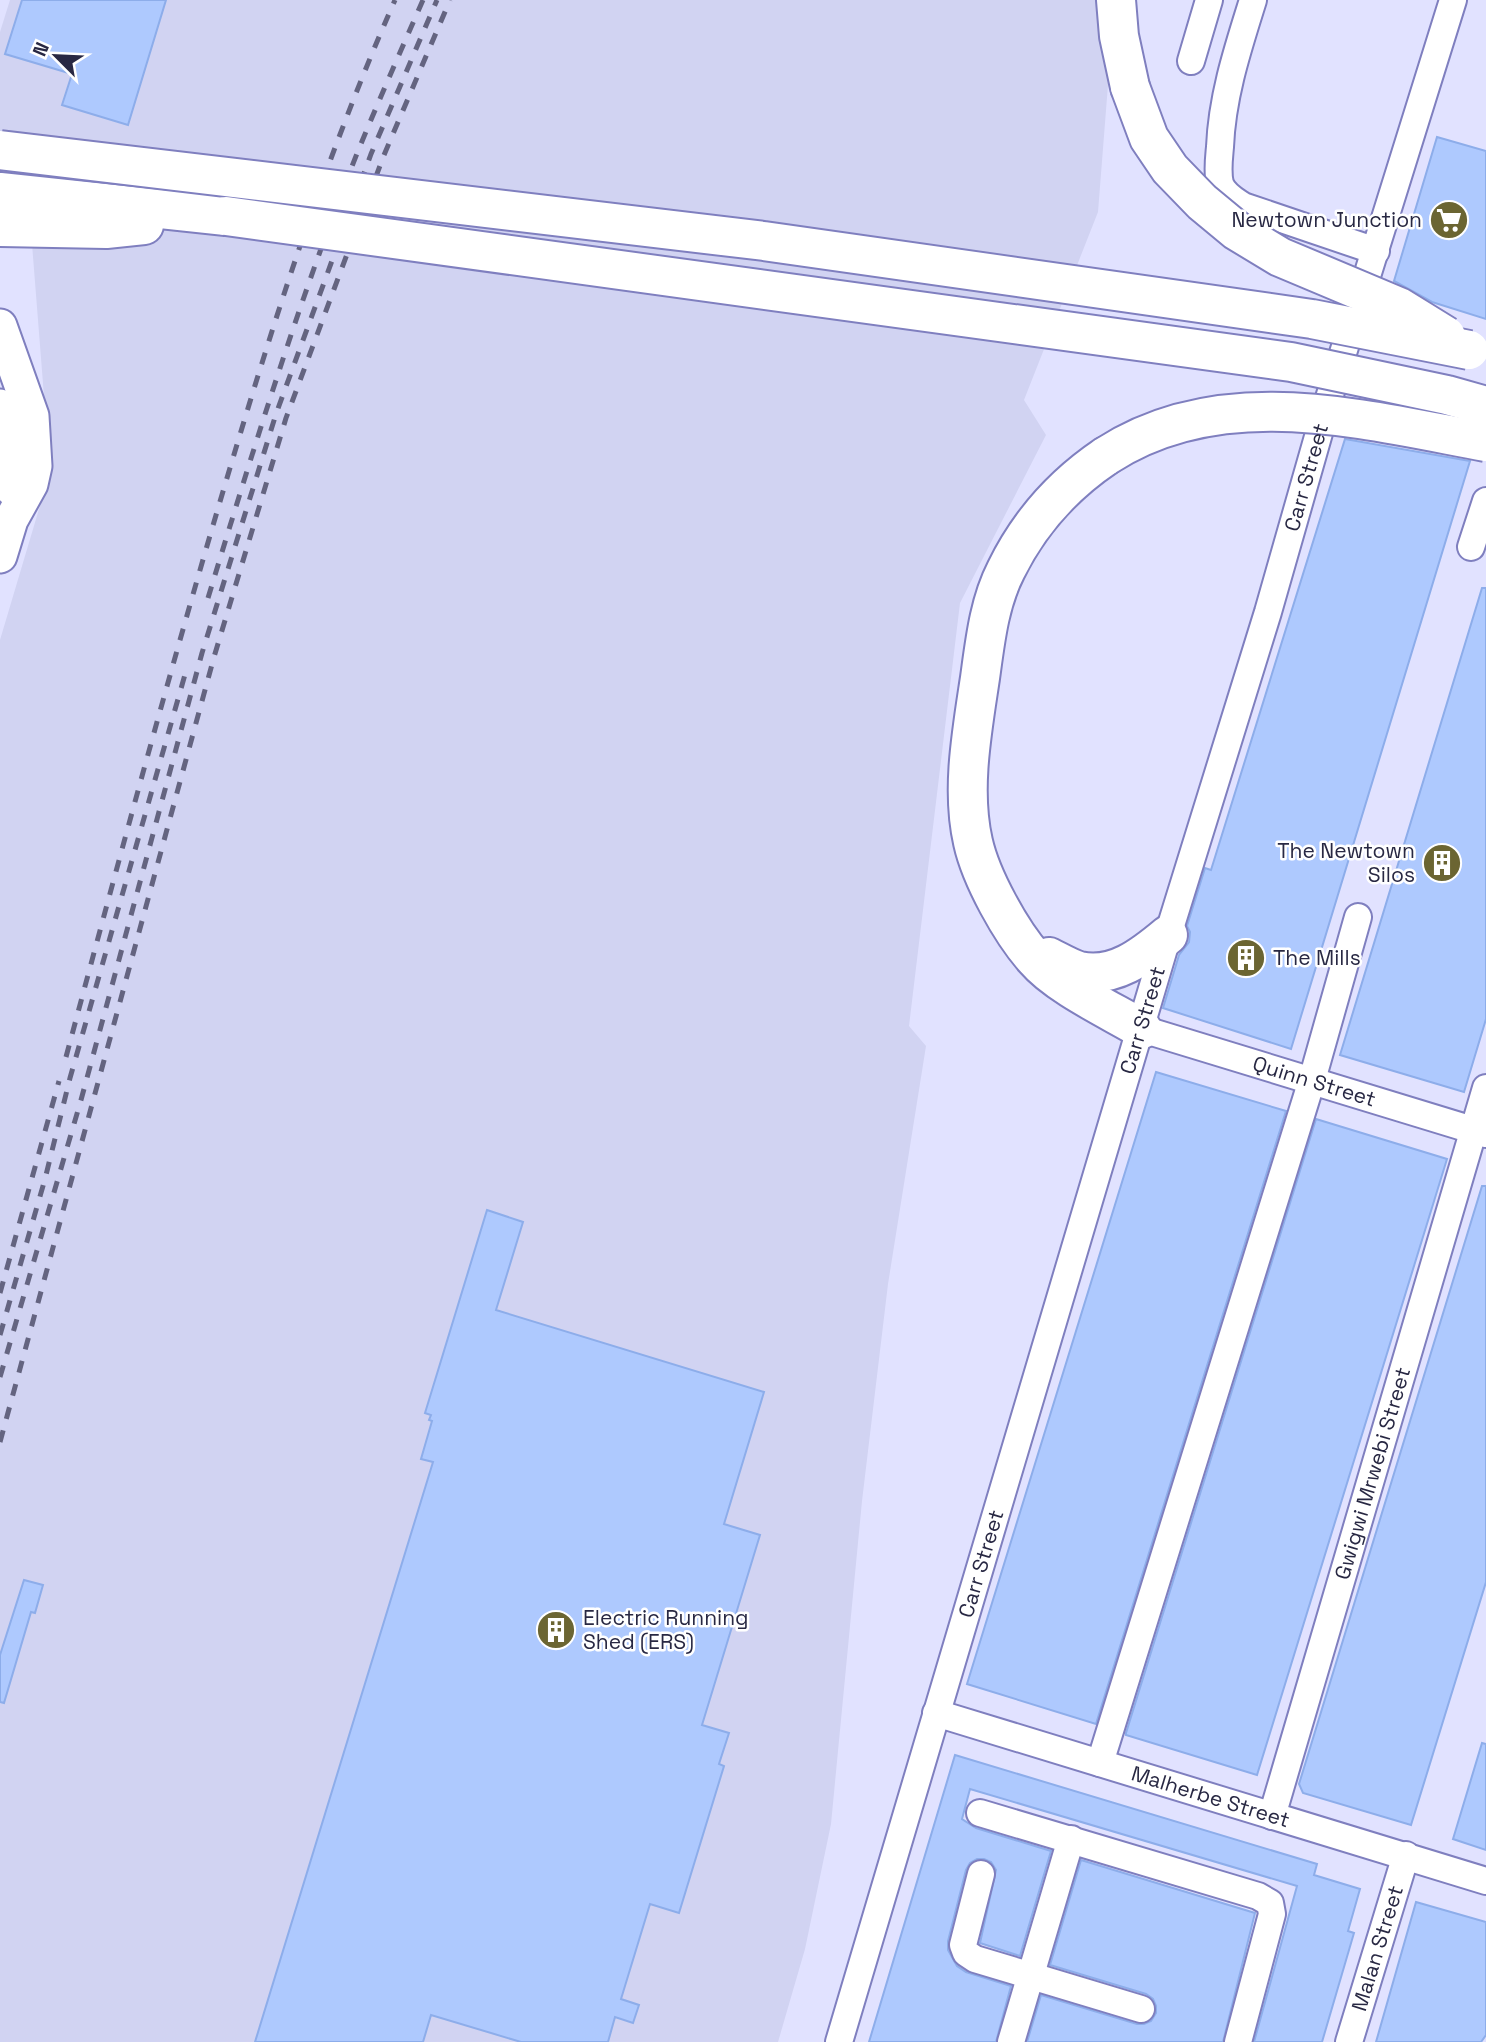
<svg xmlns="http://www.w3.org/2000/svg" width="1486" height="2042" font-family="'Space Grotesk',sans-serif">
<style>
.built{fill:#d1d3f2}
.building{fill:#aec9fe;stroke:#8dadea;stroke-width:2}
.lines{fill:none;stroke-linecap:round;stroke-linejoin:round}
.minor-casing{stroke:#7f7fbf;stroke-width:30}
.major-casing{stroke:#7f7fbf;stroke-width:37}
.highway-casing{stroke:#7f7fbf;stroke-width:42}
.minor{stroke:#fff;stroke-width:26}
.major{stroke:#fff;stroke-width:33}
.highway{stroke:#fff;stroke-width:38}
.rail{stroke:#646480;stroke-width:5;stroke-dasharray:12 12;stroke-linecap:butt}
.highway-bridge-casing{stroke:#7f7fbf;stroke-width:42;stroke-linecap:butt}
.highway-bridge{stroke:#fff;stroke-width:38}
.labels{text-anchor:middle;stroke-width:5;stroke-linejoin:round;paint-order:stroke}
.poi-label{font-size:21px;fill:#282843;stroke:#fff;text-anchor:end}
.street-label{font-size:21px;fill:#282843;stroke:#fff}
</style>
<rect width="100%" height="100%" fill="#e1e2ff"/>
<path class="built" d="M10,0h1088l11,72 -11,140 -74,188 22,35 -86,168 -51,423 17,20 -38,238 -26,217 -31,323 -26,125 -27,93h-778v-1402l50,-168 -18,-228 -32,-82v-130z"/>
<g class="building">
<path d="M22,0h144l-38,125 -66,-20 10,-31 -67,-20z"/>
<path d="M1437,137l49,14v168l-54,-17 -38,-21z"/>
<path d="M1345,439l125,22 -179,588 -128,-41 16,-53 10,-13 1,-10 -3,-6 18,-58 6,2z"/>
<path d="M1482,588h4v431l-22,73 -124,-37z"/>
<path d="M1156,1072l130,39 -190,613 -129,-40z"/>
<path d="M1316,1119l131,40 -190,616 -131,-40v-2z"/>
<path d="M1482,1186h4v396l-75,243 -108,-32 -4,-9z"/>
<path d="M487,1210l36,12 -27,88 268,82 -40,132 36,11 -58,190 27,8 -10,31 5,2 -45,147 -29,-9 -29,95 18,6 -6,18 -18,-6 -7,25h-87l-90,-27 -8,27h-168l178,-580 -12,-3 11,-38 -3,-1 2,-5 -6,-2z"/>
<path d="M24,1580l19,5 -8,28 -4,-1 -27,91 -4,-1v-47z"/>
<path d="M1482,1743l4,1v106l-33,-11z"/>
<path d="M955,1755l362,109 -3,11 46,14 -12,42 6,2 -32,109h-68l43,-156 -327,-97 -8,30 14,9 75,23 -31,105 -40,-13 16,-73 -5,-8 -7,-3h-7l-7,4 -4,7 -18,71v9l9,16 9,6 45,14 -15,56h-127z"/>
<path d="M1081,1860l174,53 -32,129h-196l14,-47 96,29h7l7,-3 5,-8v-7l-3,-7 -7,-5 -96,-29z"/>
<path d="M1416,1902l70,20v113l-5,7h-105z"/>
</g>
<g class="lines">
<g class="minor-casing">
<g id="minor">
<path d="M1253,0c-15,48 -31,96 -33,147 -1,11 -3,25 0,37 4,11 14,16 23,22l133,45"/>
<path d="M1191,61l18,-61"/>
<path d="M1471,547l15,-46"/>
<path id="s1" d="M1142,1029l344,105"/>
<path id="s2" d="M936,1713l550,168"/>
<path d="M1100,1763l212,-683 46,-163"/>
<path d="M980,1813l278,83 12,7 2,11 -34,128"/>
<path id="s3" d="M1272,1816l214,-728"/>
<path d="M981,1874l-18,71 3,8 9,6 166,50"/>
<path id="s4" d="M839,2042l329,-1107 100,-323 61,-214 124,-398"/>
<path d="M1011,2042l60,-203"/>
<path id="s5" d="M1349,2042l57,-187"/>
</g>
</g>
<g class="major-casing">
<g id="major">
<path d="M0,326l32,90 3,50 -4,18 -20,36 -11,36"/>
<path d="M0,406c12,25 13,56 12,83"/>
</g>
</g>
<g class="highway-casing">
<g id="highway">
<path d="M1116,0l3,36 11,51"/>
<path d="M0,192l226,24"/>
<path d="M0,227l106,2 38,-4"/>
<path d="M1106,456c-43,29 -77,67 -100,114 -17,33 -21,72 -26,108 -8,53 -19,112 -7,164 8,36 38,90 62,117 23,27 75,51 107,70"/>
<path d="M1049,957c10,5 20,11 30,14 35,8 64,-15 89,-36"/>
</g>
</g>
<use href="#minor" class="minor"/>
<use href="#major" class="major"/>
<use href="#highway" class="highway"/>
<g class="rail">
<path d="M208,598c46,-151 92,-301 150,-447 21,-51 43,-101 65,-151"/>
<path d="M66,1057c51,-190 102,-380 158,-569 49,-165 101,-330 171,-488"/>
<path d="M0,1293l59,-212"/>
<path d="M0,1335l45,-156 25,-101 116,-407"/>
<path d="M0,1377l81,-277 121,-447 74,-239 95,-260 66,-154"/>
<path d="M0,1442l214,-785 72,-239 98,-263 66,-155"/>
</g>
<g class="highway-bridge-casing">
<g id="highway-bridge">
<path d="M1130,87l19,51 21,31 32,33 35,29 43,26 119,50 47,29"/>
<path d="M0,150l764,91 548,78 157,31"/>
<path d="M226,216l1065,146 156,33 39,11"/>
<path d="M1106,456c115,-75 255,-37 380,-14"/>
</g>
</g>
<use href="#highway-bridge" class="highway-bridge"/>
</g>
<defs>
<g id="supermarket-disc" transform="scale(2.0125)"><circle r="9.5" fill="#6b6532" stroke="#fff"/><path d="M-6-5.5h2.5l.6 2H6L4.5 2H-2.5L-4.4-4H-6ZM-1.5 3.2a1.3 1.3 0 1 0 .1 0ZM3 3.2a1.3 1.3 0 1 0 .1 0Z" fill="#fff"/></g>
<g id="building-disc" transform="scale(2.0125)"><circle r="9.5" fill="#6b6532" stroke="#fff"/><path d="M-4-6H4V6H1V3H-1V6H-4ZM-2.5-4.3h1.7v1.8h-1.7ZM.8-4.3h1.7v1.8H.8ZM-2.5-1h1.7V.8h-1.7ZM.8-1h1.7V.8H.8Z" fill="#fff"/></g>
</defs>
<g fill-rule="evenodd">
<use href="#supermarket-disc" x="1449" y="220"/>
<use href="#building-disc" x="1442" y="863"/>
<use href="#building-disc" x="1246" y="958"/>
<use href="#building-disc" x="556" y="1630"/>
</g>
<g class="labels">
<g class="poi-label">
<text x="1422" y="227">Newtown Junction</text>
<text x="1415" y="858">The Newtown<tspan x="1415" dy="24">Silos</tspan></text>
<text x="1273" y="965" text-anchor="start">The Mills</text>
<text x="583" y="1625" text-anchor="start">Electric Running<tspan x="583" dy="24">Shed (ERS)</tspan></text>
</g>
<g class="street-label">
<text dy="7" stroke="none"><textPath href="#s4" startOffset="1633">Carr Street</textPath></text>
<text dy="7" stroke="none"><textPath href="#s4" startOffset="1066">Carr Street</textPath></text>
<text dy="7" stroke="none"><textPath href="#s1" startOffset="180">Quinn Street</textPath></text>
<text dy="7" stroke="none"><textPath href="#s3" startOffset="357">Gwigwi Mrwebi Street</textPath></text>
<text dy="7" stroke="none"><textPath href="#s4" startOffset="499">Carr Street</textPath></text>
<text dy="7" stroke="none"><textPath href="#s2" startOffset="287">Malherbe Street</textPath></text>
<text dy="7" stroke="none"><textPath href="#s5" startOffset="98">Malan Street</textPath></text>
</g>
</g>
<g transform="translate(56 56) rotate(294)" stroke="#ffffff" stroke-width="5" paint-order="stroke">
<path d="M0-5L12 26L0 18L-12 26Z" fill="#282843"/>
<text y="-10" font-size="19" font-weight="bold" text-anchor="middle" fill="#282843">N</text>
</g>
</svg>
